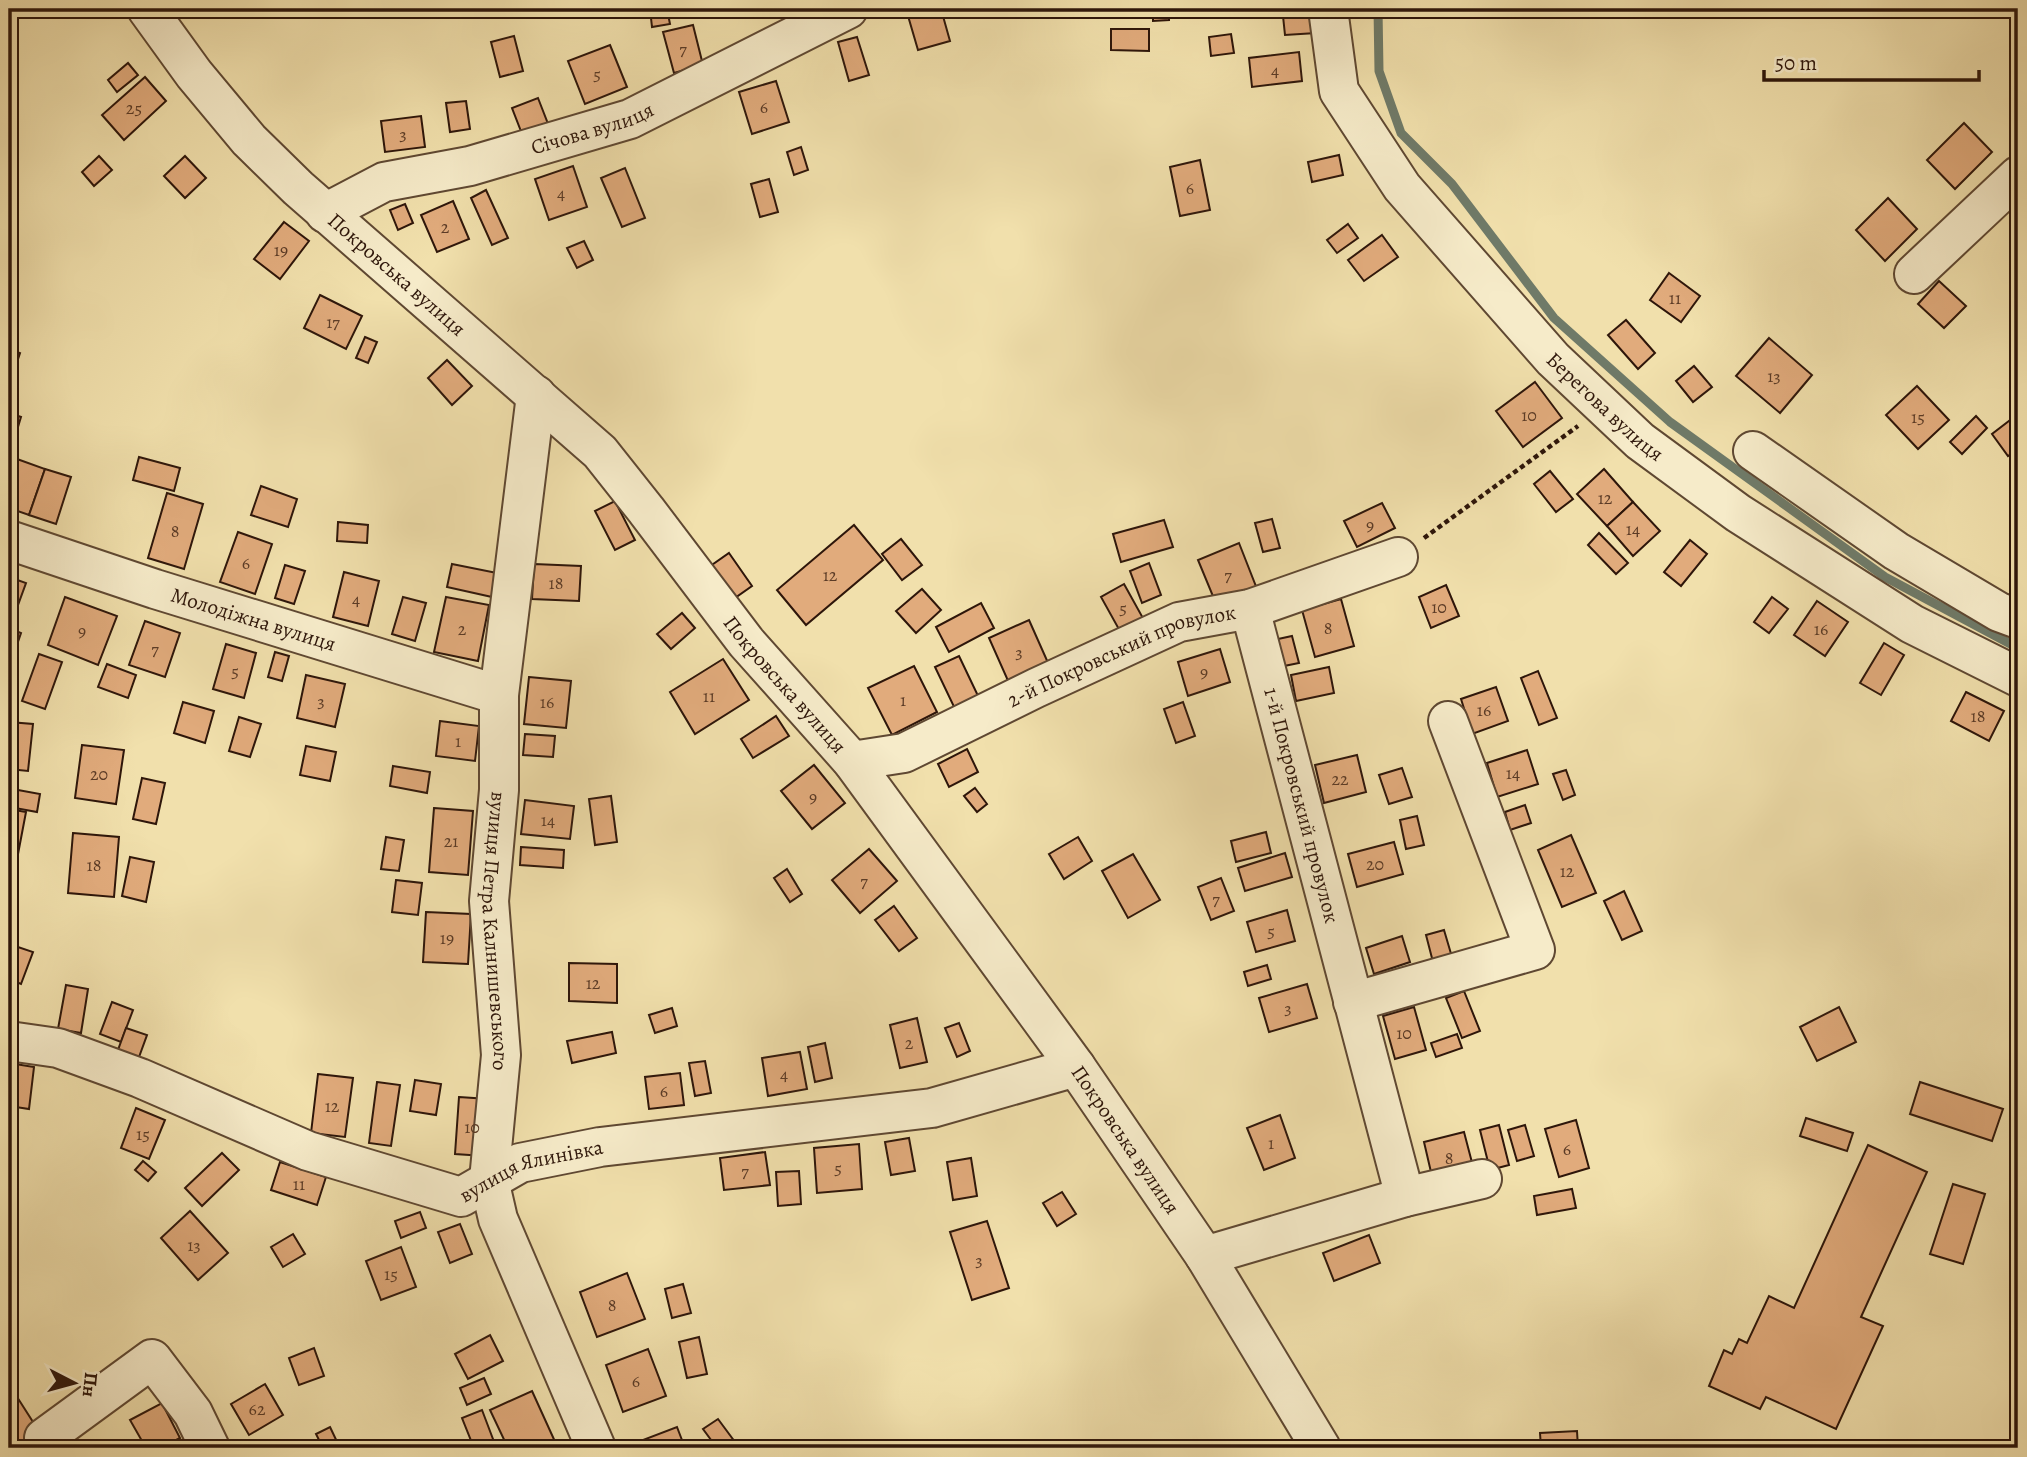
<svg xmlns="http://www.w3.org/2000/svg" width="2027" height="1457" font-family="Alegreya,serif">
<style>
.lines{fill:none;stroke-linecap:round;stroke-linejoin:round}
.stream{stroke:#6f7a68;stroke-width:9}
.building{fill:#e1ab7c;stroke:#2e160a;stroke-width:2}
.minor-casing{stroke:#5f4832;stroke-width:42}
.path{stroke:#2e160a;stroke-width:4.5;stroke-dasharray:5 3.5;stroke-linecap:butt}
.minor{stroke:#f6ebc9;stroke-width:38}
.labels{text-anchor:middle;stroke-width:7;stroke-linejoin:round;paint-order:stroke}
.number-label{font-size:18px;fill:#5b3b26}
.street-label{font-size:21px;fill:#2e160a;stroke:#f6ebc9}
</style>
<rect width="100%" height="100%" fill="#f1e0ac"/>
<filter id="stains"><feTurbulence type="fractalNoise" baseFrequency=".00286" numOctaves="4"/><feColorMatrix values="0 0 0 0 .2 0 0 0 0 .09 0 0 0 0 .02 0 0 0 .5 -.17"/></filter>
<radialGradient id="worn" r=".72"><stop offset=".6" stop-color="#630" stop-opacity="0"/><stop offset="1" stop-color="#630" stop-opacity=".3"/></radialGradient>
<g class="lines">
<path class="stream" d="M1378,9l1,62 22,62 51,51 102,134 116,104 215,155 133,71"/>
</g>
<g class="building">
<path d="M650,9h17l3,15 -18,3z"/>
<path d="M906,9h35l9,32 -32,9z"/>
<path d="M1153,9h16v11l-16,1z"/>
<path d="M1315,14l1,19 -31,2 -2,-19z"/>
<path d="M693,25l10,40 -29,8 -11,-41z"/>
<path d="M1111,29h38v22l-38,-1z"/>
<path d="M1231,34l3,19 -23,3 -2,-19z"/>
<path d="M514,36l9,35 -23,6 -9,-35z"/>
<path d="M857,37l12,38 -20,6 -11,-39z"/>
<path d="M610,45l17,42 -42,17 -17,-43z"/>
<path d="M1299,52l3,29 -50,6 -3,-29z"/>
<path d="M128,63l10,12 -21,17 -9,-12z"/>
<path d="M145,77l21,24 -42,39 -22,-25z"/>
<path d="M776,81l13,41 -37,12 -13,-42z"/>
<path d="M538,98l12,31 -26,10 -12,-31z"/>
<path d="M466,101l4,28 -20,3 -4,-29z"/>
<path d="M421,116l4,31 -40,5 -4,-31z"/>
<path d="M1964,123l28,29 -37,37 -28,-29z"/>
<path d="M801,147l7,23 -14,5 -7,-23z"/>
<path d="M1339,155l4,20 -31,7 -4,-20z"/>
<path d="M99,156l13,14 -18,16 -12,-14z"/>
<path d="M185,156l21,22 -21,20 -21,-22z"/>
<path d="M1200,160l10,50 -30,6 -10,-49z"/>
<path d="M573,166l14,41 -38,13 -14,-41z"/>
<path d="M625,168l20,50 -23,9 -21,-49z"/>
<path d="M769,179l9,33 -18,5 -9,-33z"/>
<path d="M486,190l22,48 -16,7 -21,-47z"/>
<path d="M1888,198l29,31 -32,32 -29,-31z"/>
<path d="M453,201l16,38 -32,13 -16,-37z"/>
<path d="M405,204l8,19 -15,7 -8,-20z"/>
<path d="M284,222l25,19 -29,38 -26,-20z"/>
<path d="M1348,224l10,14 -21,15 -10,-13z"/>
<path d="M1382,235l16,22 -34,24 -16,-21z"/>
<path d="M584,241l9,19 -16,8 -10,-20z"/>
<path d="M1669,273l31,23 -19,26 -31,-22z"/>
<path d="M1939,281l27,25 -22,22 -26,-24z"/>
<path d="M320,295l42,21 -16,33 -42,-21z"/>
<path d="M1626,320l29,33 -17,16 -30,-34z"/>
<path d="M365,337l12,5 -9,21 -12,-5z"/>
<path d="M1769,338l43,37 -32,38 -44,-37z"/>
<path d="M9,349l11,4 -7,21 -4,-2z"/>
<path d="M447,360l25,26 -20,19 -24,-27z"/>
<path d="M1694,366l18,21 -19,15 -17,-21z"/>
<path d="M1535,382l27,36 -39,29 -27,-36z"/>
<path d="M1917,386l32,34 -31,29 -32,-34z"/>
<path d="M9,413l12,4 -9,30 -3,-1z"/>
<path d="M2018,414v35l-10,7 -16,-22z"/>
<path d="M1976,416l11,12 -25,26 -12,-12z"/>
<path d="M139,457l41,11 -6,23 -41,-11z"/>
<path d="M17,459l28,10 -16,46 -20,-7v-22z"/>
<path d="M45,469l26,8 -15,47 -27,-9z"/>
<path d="M1604,469l29,33 -26,24 -30,-32z"/>
<path d="M1550,471l23,28 -17,13 -22,-28z"/>
<path d="M261,486l36,13 -9,28 -37,-12z"/>
<path d="M167,493l36,11 -19,65 -36,-11z"/>
<path d="M615,501l20,39 -20,10 -20,-39z"/>
<path d="M1633,502l27,29 -27,25 -26,-30z"/>
<path d="M1382,503l13,25 -38,19 -13,-26z"/>
<path d="M1272,519l8,29 -17,4 -8,-29z"/>
<path d="M1164,520l9,27 -52,15 -8,-28z"/>
<path d="M338,522l30,3 -1,18 -30,-2z"/>
<path d="M854,525l29,35 -77,65 -29,-35z"/>
<path d="M238,532l34,12 -17,50 -35,-12z"/>
<path d="M1599,533l29,30 -12,11 -28,-29z"/>
<path d="M901,539l21,26 -20,15 -20,-26z"/>
<path d="M1690,540l17,14 -26,32 -17,-14z"/>
<path d="M1239,543l18,46 -40,17 -19,-46z"/>
<path d="M729,553l23,33 -20,14 -23,-33z"/>
<path d="M1149,563l12,32 -19,8 -12,-32z"/>
<path d="M452,564l45,9 -5,24 -45,-10z"/>
<path d="M534,564l47,2 -2,35 -47,-2z"/>
<path d="M285,565l20,6 -11,33 -19,-6z"/>
<path d="M344,572l35,9 -11,45 -35,-9z"/>
<path d="M9,577l17,6 -16,44 -1,-1z"/>
<path d="M1124,584l20,36 -23,13 -20,-36z"/>
<path d="M1446,585l13,31 -28,12 -12,-31z"/>
<path d="M922,589l19,21 -25,23 -20,-22z"/>
<path d="M65,597l52,19 -19,49 -50,-20z"/>
<path d="M403,597l23,6 -11,38 -23,-7z"/>
<path d="M446,597l43,8 -11,56 -44,-9z"/>
<path d="M1772,597l16,12 -19,24 -15,-11z"/>
<path d="M1341,599l13,47 -39,11 -13,-47z"/>
<path d="M1817,601l31,21 -23,34 -31,-21z"/>
<path d="M981,603l13,25 -45,24 -13,-25z"/>
<path d="M682,613l13,15 -24,21 -14,-15z"/>
<path d="M1029,620l20,45 -40,18 -20,-45z"/>
<path d="M145,621l35,12 -15,44 -36,-12z"/>
<path d="M9,628l12,5 -12,35z"/>
<path d="M1292,636l7,27 -15,3 -6,-27z"/>
<path d="M1884,643l20,12 -23,40 -21,-12z"/>
<path d="M226,644l30,9 -12,45 -31,-9z"/>
<path d="M1220,649l10,33 -42,14 -10,-34z"/>
<path d="M275,652l14,4 -7,25 -14,-4z"/>
<path d="M39,654l23,8 -17,47 -23,-8z"/>
<path d="M959,656l21,44 -24,11 -21,-44z"/>
<path d="M723,659l26,41 -54,34 -25,-42z"/>
<path d="M107,664l29,11 -8,23 -30,-11z"/>
<path d="M914,666l23,46 -45,23 -24,-47z"/>
<path d="M1329,667l5,26 -38,8 -5,-26z"/>
<path d="M1538,671l19,47 -18,7 -18,-47z"/>
<path d="M306,675l39,9 -10,43 -38,-9z"/>
<path d="M529,677l42,4 -5,47 -42,-4z"/>
<path d="M1496,687l12,34 -36,13 -11,-35z"/>
<path d="M1966,692l38,19 -15,30 -38,-20z"/>
<path d="M183,702l31,9 -9,32 -31,-10z"/>
<path d="M1183,702l12,34 -19,7 -12,-34z"/>
<path d="M776,716l13,20 -36,22 -12,-19z"/>
<path d="M239,717l22,7 -11,33 -21,-6z"/>
<path d="M440,721l39,5 -4,35 -39,-5z"/>
<path d="M9,722l24,2 -5,47 -19,-2z"/>
<path d="M525,734l30,2 -2,21 -30,-2z"/>
<path d="M82,745l42,5 -8,54 -41,-6z"/>
<path d="M306,746l30,6 -6,29 -30,-6z"/>
<path d="M967,749l11,23 -29,15 -11,-23z"/>
<path d="M1527,750l11,34 -41,13 -10,-34z"/>
<path d="M1357,755l9,37 -42,11 -9,-38z"/>
<path d="M814,765l31,38 -33,26 -31,-38z"/>
<path d="M393,766l37,6 -3,21 -37,-7z"/>
<path d="M1402,768l10,29 -23,7 -10,-29z"/>
<path d="M1566,770l9,25 -12,5 -10,-26z"/>
<path d="M142,778l23,5 -9,41 -23,-5z"/>
<path d="M975,788l12,16 -10,8 -13,-16z"/>
<path d="M18,790l22,4 -3,18 -22,-4z"/>
<path d="M611,796l6,46 -22,3 -6,-46z"/>
<path d="M525,800l49,6 -4,33 -49,-5z"/>
<path d="M1525,805l6,18 -21,7 -5,-18z"/>
<path d="M434,808l39,3 -5,64 -39,-3z"/>
<path d="M9,809l17,3 -12,63 -5,-1z"/>
<path d="M1417,816l7,29 -18,4 -6,-29z"/>
<path d="M1266,832l5,21 -35,9 -5,-21z"/>
<path d="M73,833l46,4 -5,60 -46,-4z"/>
<path d="M1571,835l25,58 -34,14 -24,-57z"/>
<path d="M386,837l18,3 -5,31 -18,-2z"/>
<path d="M1078,837l14,24 -28,18 -15,-25z"/>
<path d="M1394,842l9,32 -46,13 -9,-33z"/>
<path d="M521,847l43,3 -1,18 -43,-3z"/>
<path d="M869,849l28,32 -37,32 -28,-33z"/>
<path d="M1285,853l7,24 -47,14 -7,-23z"/>
<path d="M1133,854l27,46 -32,18 -26,-47z"/>
<path d="M130,857l24,5 -8,40 -24,-6z"/>
<path d="M787,869l15,25 -12,8 -16,-24z"/>
<path d="M1221,878l13,33 -23,9 -13,-33z"/>
<path d="M396,880l26,3 -4,32 -26,-3z"/>
<path d="M1624,891l18,40 -20,9 -18,-39z"/>
<path d="M894,906l23,32 -18,13 -24,-31z"/>
<path d="M1287,910l8,31 -39,11 -9,-30z"/>
<path d="M426,912l45,2 -3,50 -45,-2z"/>
<path d="M1444,930l8,27 -19,5 -7,-27z"/>
<path d="M1402,936l8,26 -36,12 -8,-26z"/>
<path d="M9,944l24,8 -12,32 -12,-5z"/>
<path d="M569,963l48,1v39l-48,-2z"/>
<path d="M1267,965l4,14 -23,7 -4,-14z"/>
<path d="M1307,984l10,34 -48,14 -10,-34z"/>
<path d="M66,985l22,4 -7,44 -23,-4z"/>
<path d="M1464,991l16,40 -18,7 -16,-40z"/>
<path d="M112,1002l21,8 -12,32 -21,-8z"/>
<path d="M1414,1007l12,43 -31,9 -12,-43z"/>
<path d="M1839,1007l17,35 -39,19 -17,-34z"/>
<path d="M672,1008l5,18 -22,7 -6,-18z"/>
<path d="M917,1018l10,44 -27,6 -10,-43z"/>
<path d="M959,1023l11,28 -13,6 -12,-29z"/>
<path d="M126,1028l21,7 -8,22 -21,-7z"/>
<path d="M612,1032l4,21 -44,10 -5,-22z"/>
<path d="M1457,1034l5,14 -26,9 -5,-14z"/>
<path d="M825,1043l7,35 -17,4 -7,-35z"/>
<path d="M800,1052l7,37 -39,7 -6,-38z"/>
<path d="M705,1061l6,32 -16,3 -6,-33z"/>
<path d="M9,1063l25,4 -5,42 -20,-3z"/>
<path d="M680,1073l4,32 -35,4 -4,-32z"/>
<path d="M318,1074l35,4 -8,59 -34,-4z"/>
<path d="M415,1080l26,4 -5,31 -26,-4z"/>
<path d="M377,1082l23,3 -9,61 -22,-3z"/>
<path d="M1920,1082l83,27 -11,32 -82,-27z"/>
<path d="M459,1097l29,2 -4,57 -29,-2z"/>
<path d="M136,1108l29,12 -16,39 -28,-11z"/>
<path d="M1280,1115l15,43 -31,12 -17,-42z"/>
<path d="M1806,1118l47,15 -6,18 -47,-15z"/>
<path d="M1576,1120l13,48 -30,9 -14,-48z"/>
<path d="M1499,1125l10,40 -19,5 -10,-40z"/>
<path d="M1525,1125l9,31 -17,5 -9,-31z"/>
<path d="M1464,1132l11,42 -41,11 -10,-43z"/>
<path d="M909,1138l6,33 -24,4 -6,-33z"/>
<path d="M859,1144l3,45 -45,4 -3,-45z"/>
<path d="M1868,1145l59,27 -66,145 22,9 -47,103 -70,-32 -6,12 -51,-23 15,-36 8,4 7,-15 8,4 22,-47 25,12z"/>
<path d="M765,1152l5,33 -46,5 -4,-32z"/>
<path d="M222,1153l17,17 -37,36 -17,-18z"/>
<path d="M971,1158l6,38 -24,4 -6,-38z"/>
<path d="M143,1161l13,11 -8,9 -13,-11z"/>
<path d="M280,1162l46,15 -9,28 -46,-15z"/>
<path d="M799,1171l2,33 -23,2 -2,-34z"/>
<path d="M1953,1184l32,10 -22,70 -33,-10z"/>
<path d="M1572,1189l4,19 -39,7 -3,-19z"/>
<path d="M1062,1192l14,22 -19,12 -14,-23z"/>
<path d="M190,1211l38,42 -30,27 -37,-42z"/>
<path d="M420,1212l6,16 -25,10 -6,-17z"/>
<path d="M987,1221l22,67 -37,12 -22,-68z"/>
<path d="M460,1224l12,30 -22,9 -12,-31z"/>
<path d="M293,1234l12,20 -22,13 -12,-20z"/>
<path d="M1369,1235l11,28 -46,18 -11,-28z"/>
<path d="M401,1247l15,40 -35,13 -15,-39z"/>
<path d="M627,1273l18,46 -48,18 -17,-45z"/>
<path d="M683,1284l8,29 -19,5 -7,-29z"/>
<path d="M490,1335l13,26 -35,18 -13,-25z"/>
<path d="M699,1337l8,37 -20,4 -8,-36z"/>
<path d="M314,1348l10,28 -25,9 -10,-27z"/>
<path d="M648,1349l18,47 -43,16 -17,-47z"/>
<path d="M484,1378l7,16 -24,11 -7,-17z"/>
<path d="M265,1384l18,31 -34,20 -18,-31z"/>
<path d="M532,1391l25,55 -5,2h-44l-18,-38z"/>
<path d="M19,1400l21,33 -19,11 -12,-19v-18z"/>
<path d="M162,1403l18,35 -19,10h-15l-16,-28z"/>
<path d="M482,1410l14,37 -4,1h-18l-12,-30z"/>
<path d="M718,1419l17,23 -9,6h-9l-14,-19z"/>
<path d="M330,1427l10,21h-17l-7,-14z"/>
<path d="M677,1427l8,21h-48l-2,-5z"/>
<path d="M1577,1431l1,17h-37l-1,-15z"/>
<rect x="1648" y="1442" width="18" height="6"/>
</g>
<g class="lines">
<g class="minor-casing">
<g id="minor">
<path id="s1" d="M147,9l47,65 55,66 49,48 302,264 46,58 100,132 106,119 224,306 129,189 116,192"/>
<path id="s2" d="M1328,9l11,82 63,96 151,172 87,82 98,72 174,111 106,53"/>
<path id="s3" d="M325,213l59,-31 86,-16 160,-47 218,-110"/>
<path d="M1914,274l104,-98"/>
<path id="s4" d="M536,395l-37,300v95l-10,111 12,154 -12,125 9,39 98,229"/>
<path d="M1753,451l143,100 103,61 19,7"/>
<path id="s5" d="M9,540l146,49 344,106"/>
<path id="s6" d="M1250,609l155,588"/>
<path id="s7" d="M852,761l52,-8 132,-65 143,-66 71,-13 148,-52"/>
<path d="M1353,1002l182,-52 -87,-229"/>
<path id="s8" d="M9,1041l49,7 82,30 168,73 153,46 59,-34 80,-16 332,-39 144,-41"/>
<path d="M1205,1256l200,-59 77,-18"/>
<path d="M44,1438l108,-79 41,54 17,35"/>
</g>
</g>
<path class="path" d="M1424,538l154,-112"/>
<use href="#minor" class="minor"/>
</g>
<g class="labels">
<g class="number-label">
<text x="683" y="55">7</text>
<text x="1275" y="76">4</text>
<text x="597" y="80">5</text>
<text x="764" y="113">6</text>
<text x="134" y="114">25</text>
<text x="403" y="140">3</text>
<text x="1190" y="194">6</text>
<text x="561" y="199">4</text>
<text x="445" y="233">2</text>
<text x="281" y="256">19</text>
<text x="1675" y="304">11</text>
<text x="333" y="328">17</text>
<text x="1774" y="382">13</text>
<text x="1529" y="421">10</text>
<text x="1918" y="423">15</text>
<text x="1605" y="504">12</text>
<text x="1370" y="531">9</text>
<text x="1633" y="535">14</text>
<text x="175" y="537">8</text>
<text x="246" y="569">6</text>
<text x="830" y="581">12</text>
<text x="1228" y="581">7</text>
<text x="556" y="589">18</text>
<text x="356" y="605">4</text>
<text x="1439" y="613">10</text>
<text x="1123" y="614">5</text>
<text x="1328" y="634">8</text>
<text x="462" y="635">2</text>
<text x="1821" y="635">16</text>
<text x="82" y="637">9</text>
<text x="155" y="655">7</text>
<text x="1019" y="658">3</text>
<text x="235" y="677">5</text>
<text x="1204" y="678">9</text>
<text x="709" y="702">11</text>
<text x="903" y="706">1</text>
<text x="321" y="707">3</text>
<text x="547" y="708">16</text>
<text x="1484" y="716">16</text>
<text x="1978" y="722">18</text>
<text x="458" y="747">1</text>
<text x="1513" y="779">14</text>
<text x="99" y="780">20</text>
<text x="1340" y="785">22</text>
<text x="813" y="803">9</text>
<text x="548" y="826">14</text>
<text x="451" y="847">21</text>
<text x="1375" y="870">20</text>
<text x="94" y="871">18</text>
<text x="1567" y="877">12</text>
<text x="864" y="887">7</text>
<text x="1216" y="905">7</text>
<text x="1271" y="937">5</text>
<text x="447" y="944">19</text>
<text x="593" y="989">12</text>
<text x="1288" y="1014">3</text>
<text x="1404" y="1039">10</text>
<text x="909" y="1049">2</text>
<text x="784" y="1080">4</text>
<text x="664" y="1097">6</text>
<text x="332" y="1112">12</text>
<text x="472" y="1133">10</text>
<text x="143" y="1140">15</text>
<text x="1271" y="1149">1</text>
<text x="1567" y="1155">6</text>
<text x="1449" y="1164">8</text>
<text x="838" y="1174">5</text>
<text x="745" y="1177">7</text>
<text x="299" y="1190">11</text>
<text x="194" y="1251">13</text>
<text x="979" y="1266">3</text>
<text x="391" y="1280">15</text>
<text x="612" y="1311">8</text>
<text x="636" y="1387">6</text>
<text x="257" y="1415">62</text>
</g>
<g class="street-label">
<text dy="7" stroke="none"><textPath href="#s3" startOffset="282">Січова вулиця</textPath></text>
<text dy="7" stroke="none"><textPath href="#s1" startOffset="366">Покровська вулиця</textPath></text>
<text dy="7" stroke="none"><textPath href="#s2" startOffset="497">Берегова вулиця</textPath></text>
<text dy="7" stroke="none"><textPath href="#s5" startOffset="257">Молодіжна вулиця</textPath></text>
<text dy="7" stroke="none"><textPath href="#s7" startOffset="292">2-й Покровський провулок</textPath></text>
<text dy="7" stroke="none"><textPath href="#s1" startOffset="933">Покровська вулиця</textPath></text>
<text dy="7" stroke="none"><textPath href="#s6" startOffset="203">1-й Покровський провулок</textPath></text>
<text dy="7" stroke="none"><textPath href="#s4" startOffset="539">вулиця Петра Калнишевського</textPath></text>
<text dy="7" stroke="none"><textPath href="#s1" startOffset="1502">Покровська вулиця</textPath></text>
<text dy="7" stroke="none"><textPath href="#s8" startOffset="556">вулиця Ялинівка</textPath></text>
</g>
</g>
<rect width="2027" height="1457" fill="none" stroke="#f1e0ac" stroke-width="35"/>
<rect x="10" y="10" width="2006" height="1436" fill="none" stroke="#2e160a" stroke-width="3.5"/>
<rect x="18" y="18" width="1992" height="1422" fill="none" stroke="#2e160a" stroke-width="2"/>
<g transform="translate(74 1383) rotate(96)" stroke="#f6ebc9" stroke-width="5" paint-order="stroke">
<path d="M0-5L12 26L0 18L-12 26Z" fill="#2e160a"/>
<text y="-10" font-size="19" font-weight="bold" text-anchor="middle" fill="#2e160a">Пн</text>
</g>
<path d="M1764 70v10h215v-10" fill="none" stroke="#2e160a" stroke-width="3.5"/>
<text x="1775" y="70" font-size="21" fill="#2e160a" stroke="#f6ebc9" stroke-width="5" paint-order="stroke">50 m</text>
<rect width="100%" height="100%" filter="url(#stains)"/>
<rect width="100%" height="100%" fill="url(#worn)"/>
</svg>
